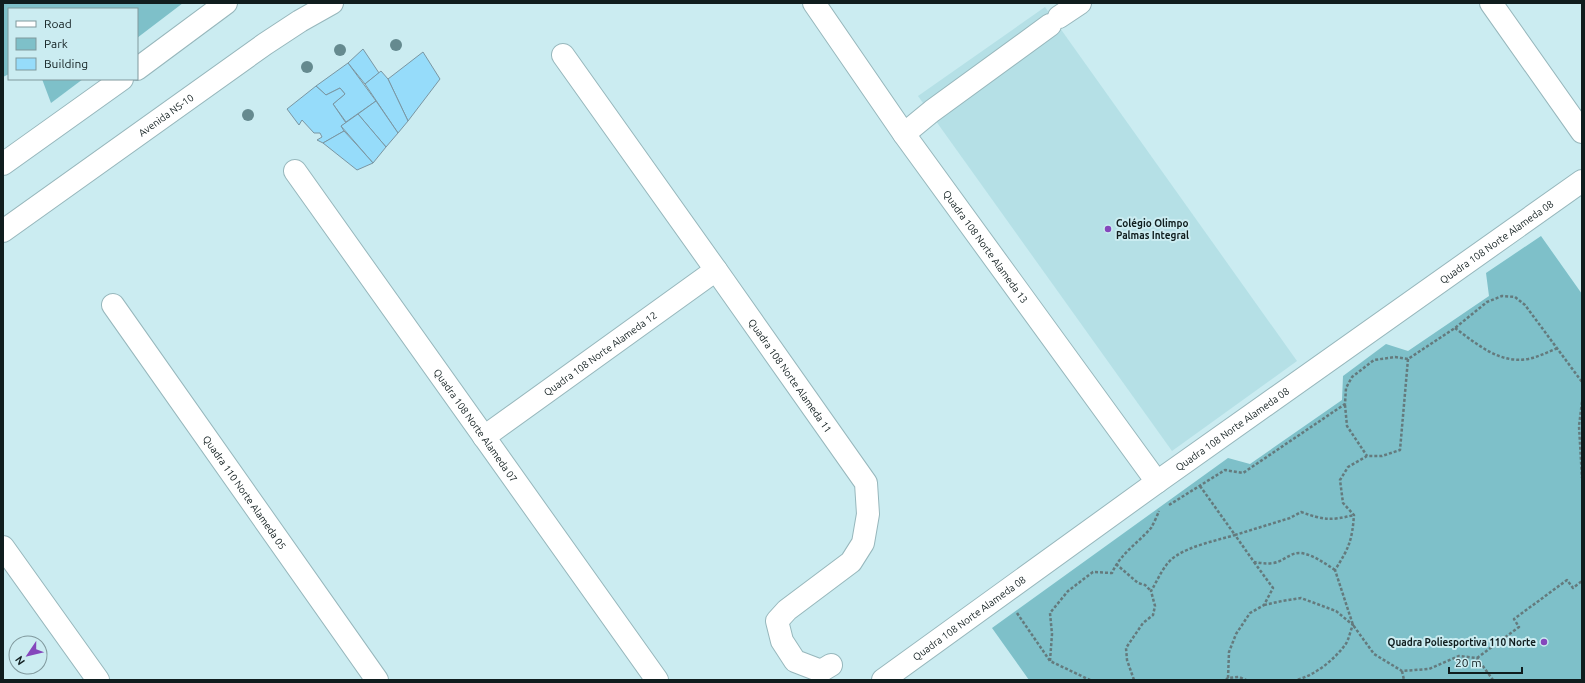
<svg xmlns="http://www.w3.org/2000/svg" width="1585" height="683" font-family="Ubuntu,sans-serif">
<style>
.built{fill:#b5e0e6}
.green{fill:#7ec0c9}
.building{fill:#96dcfa;stroke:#7a96a2}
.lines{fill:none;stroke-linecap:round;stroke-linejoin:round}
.minor-casing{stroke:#97b7bc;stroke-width:24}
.path{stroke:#647a7d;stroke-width:2.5;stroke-dasharray:3 2;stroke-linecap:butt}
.minor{stroke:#fff;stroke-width:22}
.tree{fill:#658a8f}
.poi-dot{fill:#8547bc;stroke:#cbecf1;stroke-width:1.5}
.labels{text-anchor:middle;stroke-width:4;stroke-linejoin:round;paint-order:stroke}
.street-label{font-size:10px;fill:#101d1e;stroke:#cbecf1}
.poi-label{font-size:10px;font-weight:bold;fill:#101d1e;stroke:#cbecf1;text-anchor:start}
</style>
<rect width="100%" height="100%" fill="#cbecf1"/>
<path class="built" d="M1045,7l252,354 -125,90 -254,-355z"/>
<g class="green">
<path d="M3,3h180l-46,35v-29h-128v65l-6,3z"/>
<path d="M42,79h41l-32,24z"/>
<path d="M1541,236l41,58v386h-553l-37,-52 236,-170 22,6 92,-64 1,-24 43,-32 22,7 81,-55 -3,-23z"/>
</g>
<g class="building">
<path d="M363,49l16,24 -14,11 -17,-21z"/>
<path d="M423,52l17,27 -32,42 -20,-42z"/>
<path d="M348,63l28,38 -30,21 -13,-18 12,-10 -5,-6 -14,7 -10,-9z"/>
<path d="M381,71l7,8 20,42 -10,12 -33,-49z"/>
<path d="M316,86l10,9 14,-7 5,6 -12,10 13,19 -5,3 3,5 -21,12 -6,-3 5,-3 -2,-4h-6l-12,-13 -3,5 -12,-16z"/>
<path d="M376,101l22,32 -12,14 -28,-33z"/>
<path d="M358,114l28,33 -13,16 -32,-37z"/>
<path d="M344,131l13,14 16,18 -16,7 -34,-27z"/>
</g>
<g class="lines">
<g class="minor-casing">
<g id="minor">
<path id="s1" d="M814,3l90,131 253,348"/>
<path d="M1491,3l91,129"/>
<path d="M1059,17l21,-14"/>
<path id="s2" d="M563,55l153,215 150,213 2,31 -5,29 -12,19 -64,48 -10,11 5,20 13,20 26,10 10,-6"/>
<path d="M137,69l89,-66"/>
<path d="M904,134l28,-23 118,-86"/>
<path d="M3,164l119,-85"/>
<path id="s3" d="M295,171l362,509"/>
<path id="s4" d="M3,231l262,-187 35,-23 32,-18"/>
<path id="s5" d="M113,305l264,375"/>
<path id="s6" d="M484,437l232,-167"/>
<path d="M3,547l95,133"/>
<path id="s7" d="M883,680l274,-198 425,-301"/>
</g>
</g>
<g class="path">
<path d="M1455,328c22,16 44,36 73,31 10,-2 20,-7 30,-11"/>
<path d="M1408,359l-8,91 -18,6h-15l-19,11 -8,13 3,23 11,12c-2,26 -5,33 -19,55l18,55 21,29 28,17 27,-2 30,-13 18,2 16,22"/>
<path d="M1582,402l-3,24 3,52"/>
<path d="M1345,405l2,21 20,30"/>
<path d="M1200,486l35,49 55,-17 11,-6c23,8 29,9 53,3"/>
<path d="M1169,505l56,-35 18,3 102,-69 1,-16 6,-11 22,-17 21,-3 13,2 47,-31 32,-26 15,-6 13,1 10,8 57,77"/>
<path d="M1116,564l22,19 7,2 6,6"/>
<path d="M1264,605l18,-4 19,-3 35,13 17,14c-3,6 -4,15 -8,20 -11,15 -31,31 -49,35"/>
<path d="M1017,613l33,48 40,19"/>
<path d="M1477,658l42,-31 -5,-8 53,-39 6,8 9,-7"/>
<path d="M1050,661l2,-27 -2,-21 18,-22 25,-19 19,1c8,-19 26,-30 39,-45 3,-5 6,-12 8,-17"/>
<path d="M1402,671l2,9"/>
<path d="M1228,678l1,-26 7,-18 14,-21 14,-8 9,-17 -19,-26"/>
<path d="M1134,680l-7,-20 -1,-12 17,-25 10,-8 2,-9 -4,-15c7,-11 13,-28 25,-35 14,-10 42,-16 59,-21l19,27c6,1 12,2 19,1 10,-1 17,-11 28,-10 13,2 23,10 34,17"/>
<path d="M1226,680l2,-2 11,-1 7,3"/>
</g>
<use href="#minor" class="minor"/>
</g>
<g class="tree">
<circle cx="396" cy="45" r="6"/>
<circle cx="340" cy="50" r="6"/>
<circle cx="307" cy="67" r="6"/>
<circle cx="248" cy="115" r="6"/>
</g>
<g class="poi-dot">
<circle cx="1108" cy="229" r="4"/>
<circle cx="1544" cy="642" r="4"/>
</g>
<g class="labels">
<g class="street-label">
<text dy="4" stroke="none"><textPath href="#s4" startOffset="200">Avenida NS-10</textPath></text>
<text dy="4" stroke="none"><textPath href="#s7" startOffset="754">Quadra 108 Norte Alameda 08</textPath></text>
<text dy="4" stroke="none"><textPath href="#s1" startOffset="298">Quadra 108 Norte Alameda 13</textPath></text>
<text dy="4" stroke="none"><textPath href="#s6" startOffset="143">Quadra 108 Norte Alameda 12</textPath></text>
<text dy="4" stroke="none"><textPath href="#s2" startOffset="393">Quadra 108 Norte Alameda 11</textPath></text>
<text dy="4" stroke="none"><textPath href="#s3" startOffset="312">Quadra 108 Norte Alameda 07</textPath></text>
<text dy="4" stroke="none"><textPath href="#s7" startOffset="430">Quadra 108 Norte Alameda 08</textPath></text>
<text dy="4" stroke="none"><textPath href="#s5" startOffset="229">Quadra 110 Norte Alameda 05</textPath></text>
<text dy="4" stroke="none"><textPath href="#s7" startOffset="106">Quadra 108 Norte Alameda 08</textPath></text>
</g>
<g class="poi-label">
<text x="1116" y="227">Colégio Olimpo<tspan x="1116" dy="12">Palmas Integral</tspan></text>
<text x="1536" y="646" text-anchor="end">Quadra Poliesportiva 110 Norte</text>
</g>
</g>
<rect width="1585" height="683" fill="none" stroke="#101d1e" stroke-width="8"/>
<rect x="8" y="8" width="130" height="72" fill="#cbecf1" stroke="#80999d"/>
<rect x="16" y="21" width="20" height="6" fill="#ffffff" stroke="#80999d"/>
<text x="44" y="28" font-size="12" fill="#101d1e">Road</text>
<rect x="16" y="38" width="20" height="12" fill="#7ec0c9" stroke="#80999d"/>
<text x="44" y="48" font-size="12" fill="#101d1e">Park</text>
<rect x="16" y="58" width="20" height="12" fill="#96dcfa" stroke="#80999d"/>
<text x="44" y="68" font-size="12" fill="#101d1e">Building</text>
<g transform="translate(28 655) rotate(235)"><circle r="19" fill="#cbecf1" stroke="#80999d"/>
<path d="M0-3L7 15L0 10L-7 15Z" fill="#8547bc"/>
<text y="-6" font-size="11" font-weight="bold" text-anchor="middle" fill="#101d1e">N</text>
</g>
<path d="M1449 667v6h73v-6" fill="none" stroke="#101d1e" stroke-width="2"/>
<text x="1455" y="667" font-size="12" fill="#101d1e" stroke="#cbecf1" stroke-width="3" paint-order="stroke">20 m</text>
</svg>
